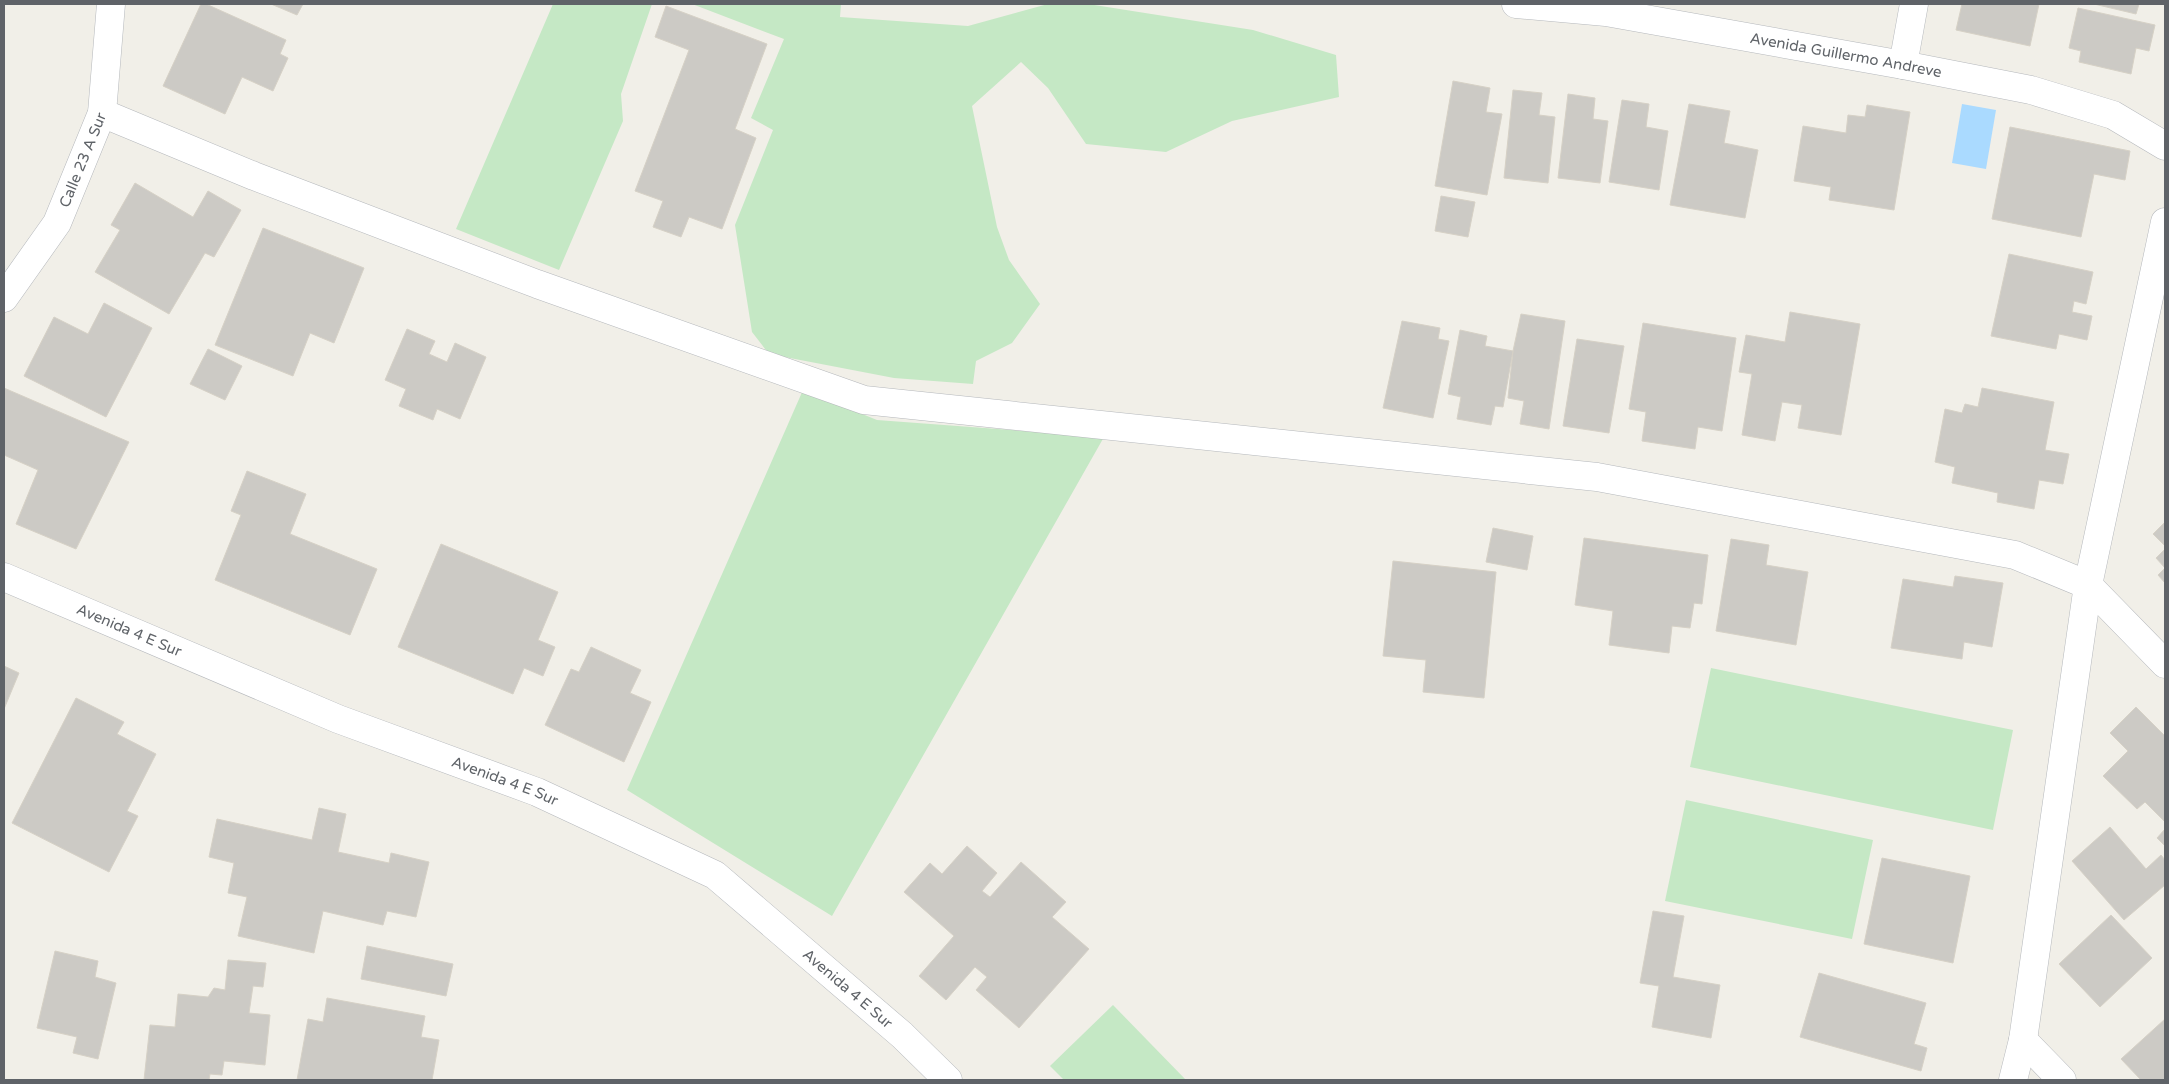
<svg xmlns="http://www.w3.org/2000/svg" width="2169" height="1084" font-family="'Varela Round',sans-serif">
<style>
.green{fill:#c5e8c5}
.water{fill:#aadaff}
.building{fill:#cccac5;stroke:#d6d1c6}
.lines{fill:none;stroke-linecap:round;stroke-linejoin:round}
.minor-casing{stroke:#b5b8bc;stroke-width:29}
.minor{stroke:#fff;stroke-width:28}
.labels{text-anchor:middle;stroke-width:4;stroke-linejoin:round;paint-order:stroke}
.street-label{font-size:15px;fill:#5f6368;stroke:#fff}
</style>
<rect width="100%" height="100%" fill="#f1efe8"/>
<g class="green">
<path d="M553,4h99l-31,90 2,27 -64,149 -103,-41z"/>
<path d="M692,4h149l-1,13 128,9 80,-22h40l165,26 83,25 3,42 -107,24 -66,31 -80,-8 -38,-56 -27,-26 -49,44 25,121 12,33 31,44 -28,39 -36,18 -3,23 -79,-6 -125,-24 -17,-22 -17,-107 38,-95 -22,-12 33,-79z"/>
<path d="M803,390l74,30 227,17 -272,479 -205,-126z"/>
<path d="M1711,668l302,62 -20,100 -303,-63z"/>
<path d="M1686,800l187,40 -21,99 -187,-38z"/>
<path d="M1113,1005l73,75h-122l-14,-14z"/>
</g>
<path class="water" d="M1962,104l34,6 -10,59 -34,-6z"/>
<g class="building">
<path d="M201,4h5l80,36 -6,14 8,4 -15,33 -31,-14 -17,37 -62,-28z"/>
<path d="M271,4h32l-6,11z"/>
<path d="M1962,4h77l-9,42 -74,-16z"/>
<path d="M2094,4h45l-3,10z"/>
<path d="M666,6l101,38 -32,85 21,9 -34,91 -33,-12 -8,20 -28,-10 10,-26 -28,-10 54,-141 -34,-13z"/>
<path d="M2078,8l77,17 -6,26 -13,-3 -5,26 -52,-12 2,-11 -12,-3z"/>
<path d="M1453,81l37,7 -4,24 16,2 -15,81 -52,-9z"/>
<path d="M1513,90l29,3 -3,22 16,2 -7,66 -44,-5z"/>
<path d="M1568,94l27,4 -2,21 15,2 -8,62 -42,-5z"/>
<path d="M1622,100l27,4 -3,23 22,4 -9,59 -50,-8z"/>
<path d="M1689,104l41,7 -6,32 34,7 -13,68 -75,-13z"/>
<path d="M1867,105l43,7 -16,98 -65,-10 2,-13 -37,-6 9,-55 43,7 2,-18 17,2z"/>
<path d="M2010,127l120,24 -5,29 -31,-6 -13,63 -89,-18z"/>
<path d="M135,183l58,34 15,-26 33,19 -27,47 -9,-4 -36,61 -74,-42 25,-42 -9,-5z"/>
<path d="M1441,196l34,6 -7,35 -33,-6z"/>
<path d="M263,228l101,40 -30,75 -24,-10 -17,43 -78,-31z"/>
<path d="M2009,254l84,18 -7,32 -12,-3 -2,11 20,4 -5,24 -28,-6 -3,15 -65,-13z"/>
<path d="M104,303l48,25 -46,89 -82,-41 30,-59 34,17z"/>
<path d="M1790,312l70,12 -19,111 -43,-7 4,-23 -20,-3 -7,39 -33,-6 10,-61 -13,-2 7,-37 39,7z"/>
<path d="M1521,314l44,7 -16,108 -29,-5 4,-23 -16,-3 5,-47z"/>
<path d="M1402,321l38,7 -2,11 11,2 -16,77 -50,-10z"/>
<path d="M1643,323l93,15 -14,93 -24,-4 -3,22 -53,-8 4,-29 -17,-3z"/>
<path d="M407,329l28,12 -6,13 18,8 8,-19 31,14 -26,62 -23,-10 -4,11 -34,-14 7,-17 -21,-9z"/>
<path d="M1460,330l27,6 -2,10 28,5 -10,56 -8,-1 -4,19 -34,-6 4,-22 -13,-3z"/>
<path d="M1577,339l47,7 -15,87 -46,-7z"/>
<path d="M208,349l34,17 -17,34 -35,-16z"/>
<path d="M4,388l125,54 -53,107 -60,-25 22,-54 -34,-15z"/>
<path d="M1982,388l72,14 -9,48 24,4 -6,30 -24,-4 -5,29 -37,-7 1,-9 -46,-10 3,-16 -20,-5 10,-53 17,4 3,-9 13,3z"/>
<path d="M247,471l59,23 -16,40 87,35 -27,66 -135,-55 26,-65 -10,-4z"/>
<path d="M2165,522v24l-12,-12z"/>
<path d="M1493,528l40,8 -6,34 -41,-8z"/>
<path d="M1584,538l124,17 -6,49 -8,-1 -4,25 -18,-2 -3,27 -60,-8 4,-34 -38,-6z"/>
<path d="M1731,539l38,6 -3,20 42,7 -12,73 -80,-14z"/>
<path d="M441,544l117,48 -20,48 17,7 -12,29 -19,-8 -11,26 -115,-47z"/>
<path d="M2165,549v19l-9,-10z"/>
<path d="M1393,561l103,11 -12,126 -61,-6 3,-32 -43,-4z"/>
<path d="M2165,568v15l-7,-8z"/>
<path d="M1955,576l48,7 -11,64 -28,-5 -2,17 -71,-11 12,-69 50,8z"/>
<path d="M591,647l50,23 -11,23 21,9 -27,60 -79,-37 26,-56 8,3z"/>
<path d="M4,666l15,7 -15,36z"/>
<path d="M76,698l48,24 -7,12 39,20 -29,57 11,5 -29,56 -97,-49z"/>
<path d="M2136,707l29,29v86l-20,-20 -8,7 -34,-33 25,-25 -18,-18z"/>
<path d="M319,808l27,6 -8,38 51,11 2,-10 38,9 -13,55 -29,-6 -4,14 -60,-14 -9,42 -76,-17 9,-39 -19,-4 6,-30 -25,-6 8,-38 95,21z"/>
<path d="M2110,827l36,42 15,-14 4,5v25l-41,35 -52,-59z"/>
<path d="M2165,829v17l-8,-8z"/>
<path d="M967,846l30,27 -15,18 8,6 31,-35 45,40 -14,15 37,32 -70,79 -43,-38 11,-13 -12,-10 -29,33 -27,-24 35,-40 -50,-44 26,-29 12,11z"/>
<path d="M1882,858l88,18 -17,87 -89,-19z"/>
<path d="M1653,911l31,5 -11,61 47,8 -9,53 -59,-11 7,-41 -19,-3z"/>
<path d="M2111,915l41,43 -52,49 -41,-43z"/>
<path d="M367,946l86,18 -7,32 -85,-17z"/>
<path d="M55,951l43,10 -3,16 21,6 -18,76 -25,-6 4,-16 -40,-9z"/>
<path d="M228,960l38,3 -3,24 -10,-1 -4,27 21,2 -5,50 -41,-4 -2,14 -12,-1 -1,6h-65l6,-55 25,2 3,-33 30,3 6,-9 11,2z"/>
<path d="M1819,973l107,30 -12,41 13,4 -6,23 -121,-34z"/>
<path d="M327,998l98,18 -4,21 18,3 -7,40h-135l11,-61 15,3z"/>
<path d="M2165,1019v61h-24l-20,-21z"/>
</g>
<g class="lines">
<g class="minor-casing">
<g id="minor">
<path id="s1" d="M1516,4l90,8 297,53 128,25 82,25 52,31"/>
<path d="M1903,65l11,-61"/>
<path d="M102,113l152,63 283,108 327,116 733,77 418,78 73,30 77,79"/>
<path id="s2" d="M4,298l53,-75 45,-110 9,-109"/>
<path id="s3" d="M4,577l334,142 199,73 178,83 187,160 46,45"/>
<path d="M2023,1040l39,40"/>
<path d="M2013,1080l10,-40 65,-455 77,-363"/>
</g>
</g>
<use href="#minor" class="minor"/>
</g>
<g class="labels">
<g class="street-label">
<text dy="5" stroke="none"><textPath href="#s1" startOffset="334">Avenida Guillermo Andreve</textPath></text>
<text dy="5" stroke="none"><textPath href="#s2" startOffset="160">Calle 23 A Sur</textPath></text>
<text dy="5" stroke="none"><textPath href="#s3" startOffset="136">Avenida 4 E Sur</textPath></text>
<text dy="5" stroke="none"><textPath href="#s3" startOffset="541">Avenida 4 E Sur</textPath></text>
<text dy="5" stroke="none"><textPath href="#s3" startOffset="946">Avenida 4 E Sur</textPath></text>
</g>
</g>
<rect width="2169" height="1084" fill="none" stroke="#5f6368" stroke-width="10"/>
</svg>
